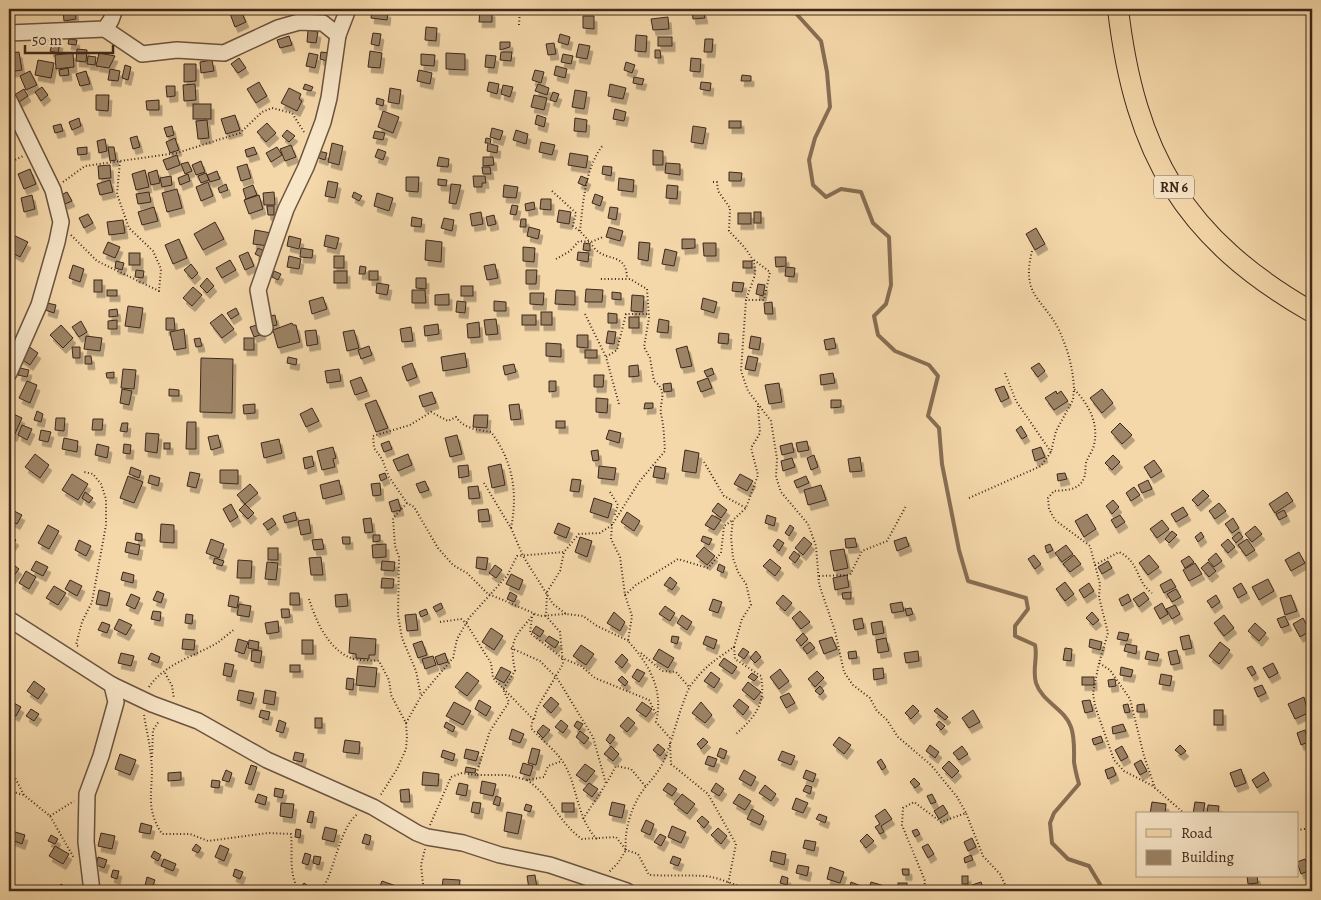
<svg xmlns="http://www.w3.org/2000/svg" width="1321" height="900" font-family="Alegreya,serif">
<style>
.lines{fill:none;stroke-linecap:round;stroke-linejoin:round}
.stream{stroke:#876e54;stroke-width:4}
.building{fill:#9d8466;stroke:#3e281c;filter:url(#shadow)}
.minor-casing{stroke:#6c5440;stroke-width:18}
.major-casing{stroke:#3e281c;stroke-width:22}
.path{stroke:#3e281c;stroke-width:2;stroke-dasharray:1 2.5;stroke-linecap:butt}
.minor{stroke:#f8e6c8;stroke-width:15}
.major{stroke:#f5d8aa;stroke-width:20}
.labels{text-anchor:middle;stroke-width:4.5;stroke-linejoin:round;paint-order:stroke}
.shield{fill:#f8e6c8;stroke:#766150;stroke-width:1}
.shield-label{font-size:14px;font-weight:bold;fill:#3e281c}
</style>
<defs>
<filter id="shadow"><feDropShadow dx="3" dy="5.5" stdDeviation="0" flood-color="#0004"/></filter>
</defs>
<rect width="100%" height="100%" fill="#f5d8aa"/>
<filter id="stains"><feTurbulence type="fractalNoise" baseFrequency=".004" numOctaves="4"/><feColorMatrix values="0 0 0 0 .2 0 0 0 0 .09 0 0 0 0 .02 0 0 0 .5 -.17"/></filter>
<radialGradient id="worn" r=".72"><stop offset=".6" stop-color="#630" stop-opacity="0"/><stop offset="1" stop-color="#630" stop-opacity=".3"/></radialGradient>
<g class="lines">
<path class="stream" d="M792,9l29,32 6,31 3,35 -15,31 -6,22 4,25 13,12 15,-8 20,3 12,31 16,14 2,48 -5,19 -12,12 4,19 17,16 34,14 9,11 -10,40 11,12 3,36 17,86 9,31 58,17 2,11 -13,17v10l20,9c3,12 -3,25 1,38 6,19 29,26 35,44 4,11 3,24 3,35 1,7 3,15 5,22l-25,29 -4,10 2,20 16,16 21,7 15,25"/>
</g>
<g class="building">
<path d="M234,9h6l6,13 -11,5 -6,-16z"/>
<path d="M309,9h12l-1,10h-11z"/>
<path d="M75,10l1,9 -12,2 -1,-10z"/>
<path d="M372,10l16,2 -1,8 -16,-2z"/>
<path d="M480,10l12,1v11h-13z"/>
<path d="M703,10l2,8 -12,1 -1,-8z"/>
<path d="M583,16h11v13l-11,-1z"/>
<path d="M668,17l1,12 -16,1 -2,-11z"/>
<path d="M426,27l11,1 -1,13 -11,-1z"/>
<path d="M308,30l10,2 -2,11 -9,-1z"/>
<path d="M373,33l8,1 -2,12 -8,-2z"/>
<path d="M560,34l10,3 -2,8 -10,-3z"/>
<path d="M636,35l11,1 -1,16 -11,-1z"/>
<path d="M289,36l3,9 -12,3 -3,-8z"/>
<rect x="658" y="37" width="14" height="9"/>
<path d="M69,39l8,1 -1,5 -8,-1z"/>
<path d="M705,39h8l-1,13h-8z"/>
<path d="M53,41l7,2 -2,10 -8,-2z"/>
<path d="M500,42h10v5l-10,3z"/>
<path d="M554,43l2,11 -8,1 -2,-11z"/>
<path d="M579,44l11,2 -3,13 -11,-2z"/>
<path d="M77,49l10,1 -1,12 -10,-1z"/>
<path d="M655,50h5l1,8h-6z"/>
<path d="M370,51l12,2 -2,15 -12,-1z"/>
<path d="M19,52l3,18 -13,2v-19z"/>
<path d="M321,52l8,1 -2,8 -7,-2z"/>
<path d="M501,52h11l-1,9 -11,-1z"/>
<path d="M73,53l1,14 -18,2 -1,-14z"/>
<path d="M99,53l16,3 -6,12 -13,-2z"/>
<path d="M309,53l9,2 -3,13 -9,-2z"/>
<path d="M446,53l19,1v16l-19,-1z"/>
<path d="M421,54l14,1 -1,11 -13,-1z"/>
<path d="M563,54l10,2 -2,8 -10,-2z"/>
<path d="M486,55l10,1 -2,12 -9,-1z"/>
<path d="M88,56l8,1 -1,8 -8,-1z"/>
<path d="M239,58l7,10 -8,5 -7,-9z"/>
<path d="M691,58l10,1 -1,13 -10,-1z"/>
<path d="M38,60l16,3 -3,15 -16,-3z"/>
<path d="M212,60l2,11 -13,2 -1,-11z"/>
<path d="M626,62l9,3 -3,8 -8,-3z"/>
<path d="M184,64h12v17l-12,1z"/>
<path d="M125,65l6,2 -3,13 -6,-2z"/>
<path d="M556,66l11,3 -2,9 -11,-3z"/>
<path d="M68,68l1,7 -9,1 -1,-6z"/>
<path d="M110,69l10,2 -2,10 -10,-1z"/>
<path d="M419,70l13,3 -2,11 -13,-3z"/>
<path d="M535,70l9,2 -3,11 -9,-3z"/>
<path d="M30,71l7,14 -11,5 -6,-14z"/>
<path d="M86,71l4,13 -10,2 -4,-12z"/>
<path d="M742,75l9,1v5h-10z"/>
<path d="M634,77l10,2 -2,6 -9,-2z"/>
<path d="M259,82l8,14 -11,7 -9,-14z"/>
<path d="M489,82l10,2 -2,10 -10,-3z"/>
<path d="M701,82l10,1 -1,8 -10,-2z"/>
<path d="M195,84l1,16 -12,1 -1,-16z"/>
<path d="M305,84l8,3 -2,4 -8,-2z"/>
<path d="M538,84l11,4 -2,7 -12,-4z"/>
<path d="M610,84l16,4 -3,11 -15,-3z"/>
<path d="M503,85l10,2 -3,10 -9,-3z"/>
<path d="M166,86h9v10l-8,1z"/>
<path d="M42,87l6,8 -7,6 -6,-9z"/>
<path d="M289,88l12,6 -2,5 3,2 -5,10 -16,-8z"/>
<path d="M390,88l11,2 -2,14 -11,-2z"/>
<path d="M24,89l4,7 -12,8 -5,-7z"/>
<path d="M575,90l12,2 -3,17 -12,-2z"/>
<path d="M553,92l6,2 -3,8 -6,-2z"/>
<path d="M96,95h13l-1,16 -12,-1z"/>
<path d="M534,95l13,3 -3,12 -13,-3z"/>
<path d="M377,98l7,2 -1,6 -7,-2z"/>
<path d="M159,100v10h-12l-1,-9z"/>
<rect x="193" y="104" width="18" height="15"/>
<path d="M615,109l11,3 -2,9 -11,-2z"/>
<path d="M383,111l16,6 -6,16 -15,-6z"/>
<path d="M235,115l5,15 -14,4 -5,-15z"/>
<path d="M537,115l9,3 -2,9 -9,-3z"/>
<path d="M79,118l2,8 -9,4 -3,-8z"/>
<path d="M575,118l12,2 -1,12 -12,-1z"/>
<path d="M207,120l2,18 -11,1 -2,-18z"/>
<rect x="729" y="121" width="12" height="7"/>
<path d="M267,123l9,10 -10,9 -9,-10z"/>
<path d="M61,124l2,7 -8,2 -2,-7z"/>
<path d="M172,126l2,9 -7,2 -3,-9z"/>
<path d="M693,126l13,2 -3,16 -12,-2z"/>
<path d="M492,128l11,3 -3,9 -10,-3z"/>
<path d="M287,130l8,6 -6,6 -7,-6z"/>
<path d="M516,130l12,4 -2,10 -13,-4z"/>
<path d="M375,131l10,2 -2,7 -10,-2z"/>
<path d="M137,136l3,11 -7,2 -3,-11z"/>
<path d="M175,138l4,12 -9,3 -4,-11z"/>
<path d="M486,138l5,1 -1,5 8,2 -1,7 -10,-2 1,-8h-3z"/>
<path d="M105,139l2,12 -8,2 -2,-12z"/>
<path d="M541,142l14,3 -3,10 -13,-3z"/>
<path d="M332,143l11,3 -4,19 -11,-3z"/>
<path d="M291,145l5,12 -11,4 -5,-12z"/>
<path d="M87,147v7l-9,1 -1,-7z"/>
<path d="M108,147h6l2,13 -6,1z"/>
<path d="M254,147l3,7 -10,3 -2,-7z"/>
<path d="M277,147l5,8 -11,7 -5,-9z"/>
<path d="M378,149l8,3 -3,8 -8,-3z"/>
<path d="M653,150l10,1v14h-10z"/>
<path d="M318,151l9,2 -2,7 -9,-3z"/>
<path d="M570,153l18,3 -2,12 -18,-3z"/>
<path d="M177,155l3,10 -13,5 -4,-10z"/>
<path d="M439,157l10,2 -1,8 -11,-1z"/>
<path d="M483,157h10l1,8 -11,1z"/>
<path d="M201,161l4,11 -9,3 -4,-10z"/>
<path d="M188,162l4,9 -7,3 -4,-10z"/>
<path d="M666,163l14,1v11l-15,-2z"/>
<path d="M247,164l4,14 -10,3 -4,-14z"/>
<path d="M110,165l1,13 -12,1 -1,-13z"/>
<path d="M603,166l9,1 -1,9 -9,-2z"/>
<path d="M482,167h8l1,7h-8z"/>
<path d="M30,169l6,15 -12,5 -6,-15z"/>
<path d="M145,170l4,17 -13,3 -4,-16z"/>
<path d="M157,170l3,13 -9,2 -3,-12z"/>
<path d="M217,171l3,8 -10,3 -3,-7z"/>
<path d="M729,172l13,1 -1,8h-12z"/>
<path d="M206,173l3,7 -8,3 -3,-7z"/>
<path d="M188,174l2,7 -10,4 -2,-7z"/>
<path d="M171,176l1,9 -10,2 -2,-9z"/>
<path d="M473,176h12l1,7h-4v4h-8z"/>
<path d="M581,176l7,3 -3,7 -7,-3z"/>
<path d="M406,177h13l-1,15 -12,-1z"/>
<path d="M619,178l15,2 -1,12 -15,-2z"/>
<path d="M438,179l9,1 -1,6 -8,-1z"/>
<path d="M110,180l3,12 -13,3 -3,-11z"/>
<path d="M328,181l10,2 -3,15 -10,-2z"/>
<path d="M208,182l5,14 -12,5 -5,-14z"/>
<path d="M226,184l2,6 -8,3 -2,-5z"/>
<path d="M451,184l10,1 -5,19 -7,-1z"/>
<path d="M253,185l4,10 -11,4 -3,-10z"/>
<path d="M504,185l14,2 -2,11 -13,-1z"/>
<path d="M667,185l11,1 -1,13 -11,-1z"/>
<path d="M177,189l5,19 -15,4 -5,-19z"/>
<path d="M67,192l5,9 -7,3 -4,-9z"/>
<path d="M149,192l2,10 -13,2 -2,-10z"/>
<path d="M274,192l1,13h-11l-1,-12z"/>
<path d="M354,192l8,4 -3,5 -7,-4z"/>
<path d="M377,193l16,5 -4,13 -15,-5z"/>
<path d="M595,194l8,3 -3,9 -8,-3z"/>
<path d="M32,195l3,14 -11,3 -3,-14z"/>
<path d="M259,195l4,14 -14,5 -5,-14z"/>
<path d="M541,199h10v11l-11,-1z"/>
<path d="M534,202l1,7 -9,2 -1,-7z"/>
<path d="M512,205l6,1 -2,9 -6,-1z"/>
<path d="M267,206h7v9h-6z"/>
<path d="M154,207l4,14 -16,4 -4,-13z"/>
<path d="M610,207l8,1 -2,12 -8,-2z"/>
<path d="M559,210l12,2 -2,12 -12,-2z"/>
<path d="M481,212l2,12 -11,2 -2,-12z"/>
<rect x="754" y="212" width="7" height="11"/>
<rect x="738" y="213" width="13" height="11"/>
<path d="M88,214l5,9 -9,5 -5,-10z"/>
<path d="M494,215l2,9 -8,2 -2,-9z"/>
<path d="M412,217l10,2 -1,8 -10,-1z"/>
<path d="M444,218l10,2 -2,11 -11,-3z"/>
<path d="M521,219h5v8h-6z"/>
<path d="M123,220l2,13 -16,2 -2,-13z"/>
<path d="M215,222l9,17 -21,11 -9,-16z"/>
<path d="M529,227l11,3 -2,9 -11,-3z"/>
<path d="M609,227l14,4 -3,10 -14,-4z"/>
<path d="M1036,228l9,16 -10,6 -9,-16z"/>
<path d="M255,230l16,3 -2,13 -16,-2z"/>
<path d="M13,235l15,7 -8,15 -11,-6v-8z"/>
<path d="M326,235l13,3 -3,11 -12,-3z"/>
<path d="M289,236l12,3 -2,10 -12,-3z"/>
<path d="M179,239l8,19 -14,6 -8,-19z"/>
<path d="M682,239h13v9l-13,1z"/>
<path d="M426,240l16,2 -1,20 -16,-2z"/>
<path d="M108,242l12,5 -5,11 -12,-5z"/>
<path d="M639,242l11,1 -2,18 -10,-2z"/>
<path d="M584,243l6,1v7l-7,-1z"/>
<path d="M703,243h13v13h-12z"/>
<path d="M523,247l12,1 -1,14 -11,-1z"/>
<path d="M258,248l8,4 -3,6 -8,-4z"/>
<path d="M301,248l12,2 -1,8 -12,-1z"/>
<path d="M665,249l12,3 -3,14 -12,-2z"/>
<path d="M248,252l6,14 -9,4 -6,-14z"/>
<path d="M578,252l11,1 -1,9 -11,-2z"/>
<rect x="129" y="253" width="11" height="12"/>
<path d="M289,256l12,3 -2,10 -12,-2z"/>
<rect x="334" y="256" width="10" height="12"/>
<path d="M775,257h11v9l-10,1z"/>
<path d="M230,260l6,10 -14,8 -6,-10z"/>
<path d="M116,261l8,2 -2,7 -7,-2z"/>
<rect x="743" y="261" width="9" height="7"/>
<path d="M191,264l7,9 -6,6 -8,-9z"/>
<path d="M495,264l3,14 -11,2 -3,-14z"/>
<path d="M73,265l11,4 -4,13 -11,-4z"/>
<path d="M360,266l6,1 -1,7h-6z"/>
<path d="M786,267l9,1 -1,9 -9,-1z"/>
<path d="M136,270l8,1 -1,7 -8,-1z"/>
<path d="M526,270h11l-1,14h-10z"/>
<path d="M274,271l7,3 -3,6 -6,-3z"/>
<rect x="334" y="271" width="13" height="12"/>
<rect x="369" y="271" width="9" height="9"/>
<path d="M207,278l7,8 -7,7 -7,-7z"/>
<path d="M416,278h10v11l-10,-1z"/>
<rect x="94" y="280" width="8" height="12"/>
<path d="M733,282l11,1 -2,9 -10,-1z"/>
<path d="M377,283l12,2 -2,10 -11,-2z"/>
<path d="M758,284l7,1 -2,11 -7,-2z"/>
<rect x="461" y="286" width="12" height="10"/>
<path d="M193,287l9,8 -10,11 -9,-8z"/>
<path d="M586,289l17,1 -1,12h-17z"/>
<rect x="107" y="290" width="10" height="6"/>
<path d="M412,290h13l1,13h-14z"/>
<path d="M556,290l19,1v14l-20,-1z"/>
<path d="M612,292l9,1v7l-9,-1z"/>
<path d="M530,293h14l-1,12 -13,-1z"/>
<path d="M449,294v11h-14v-10z"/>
<path d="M632,295l12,1 -1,16 -12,-1z"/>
<path d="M323,297l4,12 -15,5 -3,-13z"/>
<path d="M703,298l14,4 -3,11 -13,-4z"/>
<path d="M457,301l9,1 -1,11 -9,-1z"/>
<path d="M494,301l12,1v9h-12z"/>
<path d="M772,302l1,12h-8l-1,-11z"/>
<path d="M47,303l9,2 -2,8 -9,-3z"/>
<path d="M128,306l15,2 -3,20 -15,-2z"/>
<path d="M236,308l3,6 -8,5 -4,-6z"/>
<path d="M117,309l1,7 -9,1v-7z"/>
<rect x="541" y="312" width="11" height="13"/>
<path d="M608,313l9,1v9h-9z"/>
<path d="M222,314l12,15 -12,9 -12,-15z"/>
<path d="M275,315l2,10 -10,2 -2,-10z"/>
<rect x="522" y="315" width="14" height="10"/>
<rect x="629" y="317" width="10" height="11"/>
<path d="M166,318h8l1,12h-9z"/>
<path d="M496,319l2,15 -12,1 -2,-15z"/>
<path d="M659,319l10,2 -1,12 -11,-1z"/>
<path d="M117,320v9h-9v-8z"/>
<path d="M81,321l6,11 -8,5 -7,-10z"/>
<path d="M479,322l1,15 -12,1 -1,-14z"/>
<path d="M292,323l1,2h3l4,17 -22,6 -5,-18z"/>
<path d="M260,324l3,10 -9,3 -4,-10z"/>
<path d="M438,324l1,10 -14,2 -1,-10z"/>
<path d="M61,325l12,13 -10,10 -13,-13z"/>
<path d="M411,327l2,14 -11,1 -2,-13z"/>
<path d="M184,329l2,19 -12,2 -4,-18z"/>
<path d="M316,330l2,14 -11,2 -2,-15z"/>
<path d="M354,330l5,18 -12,3 -4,-19z"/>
<path d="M608,331l8,1 -2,12 -8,-1z"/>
<path d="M719,333l10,1 -1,10 -10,-1z"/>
<path d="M577,335h11v13l-11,-1z"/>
<path d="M86,336l16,2 -2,13 -16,-2z"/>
<path d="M751,336l10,2 -2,12 -10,-2z"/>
<path d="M200,338l2,8 -6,1 -2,-8z"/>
<rect x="244" y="338" width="10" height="12"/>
<path d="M834,338l2,10 -10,2 -2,-10z"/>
<path d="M546,343l15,1v13l-15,-1z"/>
<path d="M28,346l10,7 -8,12 -10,-7z"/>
<path d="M369,346l3,9 -11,4 -3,-9z"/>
<path d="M687,346l5,20 -11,2 -5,-19z"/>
<path d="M72,347h8v11h-7z"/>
<rect x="585" y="350" width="12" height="8"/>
<path d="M465,353l2,14 -24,4 -2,-14z"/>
<path d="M85,356h6l1,8h-7z"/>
<path d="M748,356l10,2 -3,13 -10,-2z"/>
<path d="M288,357l9,2 -1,6 -9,-2z"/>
<path d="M201,358l32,1 -1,54 -32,-1z"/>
<path d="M412,363l5,14 -10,4 -5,-14z"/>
<path d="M1039,363l6,8 -7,6 -7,-9z"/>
<path d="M514,364l2,8 -11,3 -2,-9z"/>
<path d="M638,365l1,11 -10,1v-11z"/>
<path d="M20,368l9,2 -2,7 -9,-2z"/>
<path d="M712,368l2,6 -7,3 -3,-6z"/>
<path d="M123,369l13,1 -2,19 -13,-1z"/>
<path d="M339,369l2,12 -14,2 -2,-12z"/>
<path d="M114,372v6h-7l-1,-5z"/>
<path d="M833,373l2,10 -14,2 -1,-10z"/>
<path d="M594,375h10l-1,12h-9z"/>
<path d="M361,377l6,14 -12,4 -5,-14z"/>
<path d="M708,378l4,10 -11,4 -4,-10z"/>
<path d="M27,381l10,4 -7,18 -11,-5z"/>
<path d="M549,381h7v10l-7,1z"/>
<path d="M671,383l1,8 -8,1 -1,-8z"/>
<path d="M779,383l3,19 -13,2 -4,-19z"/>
<path d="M1004,386l5,12 -8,4 -6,-13z"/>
<path d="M122,389l10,2 -3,14 -9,-2z"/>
<path d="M169,389l10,1v6h-10z"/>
<path d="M1102,389l11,14 -11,10 -12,-15z"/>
<path d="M1056,391l1,3 4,-3 7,10 -14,9 -9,-12z"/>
<path d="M432,392l4,11 -13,4 -4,-11z"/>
<path d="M596,398l12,1 -1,14 -11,-1z"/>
<path d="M376,400l12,28 -12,4 -11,-28z"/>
<path d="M831,400h10v7l-10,1z"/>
<path d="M645,403h8v5l-9,1z"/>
<path d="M255,404v9l-11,1 -1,-9z"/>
<path d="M519,404l2,15 -10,1 -2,-15z"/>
<path d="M312,408l7,13 -13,6 -6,-13z"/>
<path d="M37,411l6,3 -2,8 -7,-2z"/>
<path d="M9,412l13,6 -8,18 -5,-3z"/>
<path d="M474,415h14l-1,13 -14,-1z"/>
<path d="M56,418h9l-1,13 -9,-1z"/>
<path d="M93,419h10l-1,11h-10z"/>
<rect x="556" y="421" width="9" height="7"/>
<path d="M187,422h9v27h-10z"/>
<path d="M122,423h6l-1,9 -7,-1z"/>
<path d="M1120,423l12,12 -10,9 -11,-12z"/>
<path d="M22,425l10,4 -5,11 -9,-5z"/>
<path d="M1021,426l6,10 -5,3 -6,-9z"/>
<path d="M41,430l10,2 -3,10 -9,-2z"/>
<path d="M609,430l12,3 -2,10 -13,-4z"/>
<path d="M146,433l13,1 -2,19 -12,-2z"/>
<path d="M218,435l3,12 -10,3 -3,-13z"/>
<path d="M457,435l5,19 -12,3 -5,-19z"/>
<path d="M64,438l14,3 -1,11 -15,-3z"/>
<path d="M279,439l3,14 -18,5 -3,-15z"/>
<path d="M389,441l3,8 -8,3 -3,-8z"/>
<path d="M807,441l2,9 -11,2 -2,-9z"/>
<rect x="164" y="443" width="6" height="6"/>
<path d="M792,443l2,9 -12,3 -2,-9z"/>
<path d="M97,444l12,3 -2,11 -12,-3z"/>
<path d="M124,444l7,1 -1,9 -7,-1z"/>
<path d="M333,447l3,11 -3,1 2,8 -13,3 -5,-19z"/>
<path d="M1041,447l4,10 -10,4 -3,-11z"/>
<path d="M598,450l1,10 -6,1 -2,-10z"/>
<path d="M685,450l14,3 -3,20 -14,-2z"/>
<path d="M35,454l14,11 -9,13 -15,-11z"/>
<path d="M408,454l4,11 -14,6 -5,-11z"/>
<path d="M814,455l4,12 -7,3 -4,-12z"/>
<path d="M1113,455l7,7 -8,8 -7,-7z"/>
<path d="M312,456l2,10 -9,3 -2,-11z"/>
<path d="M860,457l2,14 -12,1 -2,-13z"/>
<path d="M792,458l3,9 -12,4 -2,-10z"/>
<path d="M1154,460l8,11 -11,7 -7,-11z"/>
<path d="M501,464l4,21 -13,3 -4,-21z"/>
<path d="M468,465l1,11 -10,2 -1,-12z"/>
<path d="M599,466l17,2 -2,12 -16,-2z"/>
<path d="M655,466l11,2 -2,11 -11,-2z"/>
<path d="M131,467l10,4 -2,7 -10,-4z"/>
<path d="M220,470h18v14l-18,-1z"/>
<path d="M190,472l10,2 -4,14 -9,-2z"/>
<path d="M385,473l2,5 -6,3 -2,-6z"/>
<path d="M1065,473l2,6 -9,2 -1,-7z"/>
<path d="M72,474l16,10 -10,16 -16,-10z"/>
<path d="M740,474l13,7 -6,10 -13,-7z"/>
<path d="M150,475l10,3 -2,8 -10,-3z"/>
<path d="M128,476l15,6 -9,21 -14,-5z"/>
<path d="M806,476l3,7 -12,5 -3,-7z"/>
<path d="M572,479l9,1 -2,12 -9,-1z"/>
<path d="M339,480l3,14 -19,5 -3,-14z"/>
<path d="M1148,480l4,9 -10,4 -4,-8z"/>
<path d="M425,481l4,9 -9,3 -4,-9z"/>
<path d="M380,483l1,12 -8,1 -2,-12z"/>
<path d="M250,484l8,9 -13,11 -8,-9z"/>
<path d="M821,485l5,15 -18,5 -4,-15z"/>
<path d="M478,486l2,12 -11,1 -1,-12z"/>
<path d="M1134,487l6,8 -9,6 -5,-8z"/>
<path d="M1203,490l6,6 -11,10 -6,-6z"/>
<path d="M85,492l8,6 -4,5 -7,-5z"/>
<path d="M1287,492l6,9 -18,12 -6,-9z"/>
<path d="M594,498l18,6 -4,14 -18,-6z"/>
<path d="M398,499l3,11 -9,2 -3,-10z"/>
<path d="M1113,500l6,7 -7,7 -6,-8z"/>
<path d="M718,503l9,7 -6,8 -9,-7z"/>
<path d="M1219,503l7,8 -11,8 -6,-8z"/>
<path d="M231,504l7,13 -8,5 -7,-13z"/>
<path d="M245,504l9,9 -6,6 -9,-9z"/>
<path d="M1183,507l5,8 -12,7 -5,-8z"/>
<path d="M10,509l12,6 -5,9 -8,-4z"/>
<path d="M488,509l2,12 -11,1 -1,-12z"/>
<path d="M1284,510l3,6 -8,4 -3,-6z"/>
<path d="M295,512l2,8 -12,3 -2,-7z"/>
<path d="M627,512l13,9 -6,10 -13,-9z"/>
<path d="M1087,514l9,15 -12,8 -9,-16z"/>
<path d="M712,515l9,5 -7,10 -9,-5z"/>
<path d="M767,515l9,3 -2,8 -9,-3z"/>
<path d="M1120,515l5,7 -9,6 -5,-8z"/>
<path d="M272,518l4,6 -8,6 -5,-6z"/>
<path d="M371,518l2,14 -8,1 -2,-14z"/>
<path d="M1233,518l6,10 -7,5 -7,-9z"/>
<path d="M309,519l2,14 -10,2 -3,-14z"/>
<path d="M1162,520l7,9 -12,9 -7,-9z"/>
<path d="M558,523l12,5 -4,10 -12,-5z"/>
<path d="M161,524l13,1v18l-14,-1z"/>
<path d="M48,525l11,6 -10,18 -11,-6z"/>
<path d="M790,525l4,3 -5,8 -4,-3z"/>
<path d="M1255,526l7,8 -10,8 -7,-8z"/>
<path d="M1172,531l5,4 -8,8 -4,-4z"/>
<path d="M1201,532l3,5 -6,5 -3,-5z"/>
<path d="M1239,532l4,5 -7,6 -4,-5z"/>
<path d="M136,533l6,1v7l-7,-1z"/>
<path d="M9,535l7,5 -5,7 -2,-1z"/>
<path d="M373,535h7v6l-7,1z"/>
<path d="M703,536l9,3 -3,6 -8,-4z"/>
<path d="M342,537h8v7h-7z"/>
<path d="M580,537l12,4 -5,16 -12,-5z"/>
<path d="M804,537l8,7 -9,11 -8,-7z"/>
<path d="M906,537l3,9 -12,5 -3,-10z"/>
<path d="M855,538l2,9 -11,1 -1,-9z"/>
<path d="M211,539l13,5 -5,14 -13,-5z"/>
<path d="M322,539l2,10 -10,1 -2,-10z"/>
<path d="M778,539l6,4 -5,8 -6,-5z"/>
<path d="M1228,539l7,8 -7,6 -7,-8z"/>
<path d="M1247,539l8,11 -9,6 -8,-11z"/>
<path d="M79,540l12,6 -5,10 -11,-6z"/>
<path d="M127,542l13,3 -2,10 -13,-3z"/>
<path d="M386,544v13l-13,1 -1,-13z"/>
<path d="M1050,544l3,6 -6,3 -2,-7z"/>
<path d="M1066,545l7,9 -11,8 -7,-9z"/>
<path d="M704,547l11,9 -8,9 -11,-9z"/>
<rect x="268" y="548" width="10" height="12"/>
<path d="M844,549l4,19 -14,3 -4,-20z"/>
<path d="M794,551l6,5 -5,7 -6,-5z"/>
<path d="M1299,552l6,11 -14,8 -6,-11z"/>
<path d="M1216,553l6,8 -8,6 -6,-7z"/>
<path d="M1034,555l7,9 -6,5 -7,-10z"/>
<path d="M1074,555l7,9 -11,8 -7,-8z"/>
<path d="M1149,555l10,12 -11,8 -9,-12z"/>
<path d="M1189,556l5,6 -9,6 -4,-7z"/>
<path d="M321,557l2,18h-12l-2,-17z"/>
<path d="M477,557l11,1 -2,12 -10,-2z"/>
<path d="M215,558l9,3 -2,5 -9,-3z"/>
<path d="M770,559l11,9 -6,8 -12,-10z"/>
<path d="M238,560l14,1 -1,17h-14z"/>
<path d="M9,561l10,8 -10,13z"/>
<path d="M36,561l12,6 -5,9 -12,-6z"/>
<path d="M382,561l13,1 -1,9 -13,-1z"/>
<path d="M1108,561l4,7 -10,6 -4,-7z"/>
<path d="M267,562l11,1 -2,17 -11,-1z"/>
<path d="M1208,562l8,9 -7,6 -8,-9z"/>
<path d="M1195,563l7,11 -13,7 -6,-11z"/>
<path d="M719,564l6,3 -2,6 -6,-3z"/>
<path d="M495,565l7,5 -6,8 -7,-5z"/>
<path d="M26,571l10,6 -7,12 -10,-6z"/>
<path d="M123,572l11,3 -1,8 -12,-3z"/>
<path d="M511,574l12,6 -4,10 -13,-6z"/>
<path d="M847,575l2,12 -14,3 -2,-12z"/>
<path d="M670,577l7,6 -5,7 -8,-5z"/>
<path d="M382,578l12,1 -1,9h-12z"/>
<path d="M1171,579l5,8 -12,6 -4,-8z"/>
<path d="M1268,579l6,12 -15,9 -7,-13z"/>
<path d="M70,580l12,6 -5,10 -12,-7z"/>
<path d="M1065,582l9,12 -9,7 -9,-12z"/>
<path d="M1089,583l5,8 -10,7 -5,-8z"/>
<path d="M1241,583l6,10 -9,5 -5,-10z"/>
<path d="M54,586l12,7 -8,12 -12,-7z"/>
<path d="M1176,589l5,8 -9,5 -5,-8z"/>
<path d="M99,590l11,3 -3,13 -11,-2z"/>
<path d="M157,591l7,3 -3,9 -8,-3z"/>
<path d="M510,592l7,4 -3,6 -7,-3z"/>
<path d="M851,592v7h-8l-1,-6z"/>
<path d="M1144,592l5,7 -10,8 -6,-8z"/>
<path d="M290,593h9l1,12h-10z"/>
<path d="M131,594l9,4 -5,11 -9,-4z"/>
<path d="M347,594l1,12 -12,1 -1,-12z"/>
<path d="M1128,594l3,7 -9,5 -3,-7z"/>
<path d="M230,595l9,2 -2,11 -9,-2z"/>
<path d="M783,595l9,8 -7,8 -9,-8z"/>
<path d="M1216,595l4,7 -8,6 -5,-7z"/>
<path d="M1291,595l6,16 -12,4 -5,-17z"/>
<path d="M713,599l9,3 -4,11 -9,-3z"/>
<path d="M902,602l2,9 -12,2 -2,-9z"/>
<path d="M441,603l2,5 -7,4 -3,-5z"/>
<path d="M1162,603l6,11 -8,5 -6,-11z"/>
<path d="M239,604l12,2 -2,11 -12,-2z"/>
<path d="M1175,605l5,9 -8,5 -6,-10z"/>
<path d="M665,606l10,7 -5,8 -11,-7z"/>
<path d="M911,608l2,6 -6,2 -2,-7z"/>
<path d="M281,609h8l1,8 -8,1z"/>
<path d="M426,609l2,5 -7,3 -2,-5z"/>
<path d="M153,611l8,1 -1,9 -9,-2z"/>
<path d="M800,611l10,11 -9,7 -9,-11z"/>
<path d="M614,612l11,10 -5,9 -13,-8z"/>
<path d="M1092,612l7,8 -6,5 -7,-7z"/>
<path d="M186,614l7,1 -1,9 -7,-1z"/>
<path d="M416,614l2,16 -11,1 -2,-16z"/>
<path d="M682,615l10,7 -5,8 -10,-7z"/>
<path d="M1224,615l10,13 -10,8 -10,-13z"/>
<path d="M1285,616l4,9 -8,3 -4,-9z"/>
<path d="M862,618l2,10 -9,2 -2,-10z"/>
<path d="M1303,618l7,13 -10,6 -7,-13z"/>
<path d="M119,619l13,6 -6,10 -12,-6z"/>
<path d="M278,621l1,11 -12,2 -2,-11z"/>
<path d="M882,621l2,12 -11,2 -2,-12z"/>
<path d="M102,622l8,3 -3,8 -9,-3z"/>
<path d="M1255,623l11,10 -7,8 -11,-10z"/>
<path d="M536,626l8,5 -4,6 -8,-5z"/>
<path d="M491,628l12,8 -9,14 -12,-8z"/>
<path d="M1119,632l10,2 -2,7 -10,-2z"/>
<path d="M803,633l5,6 -7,7 -5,-6z"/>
<path d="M1189,635l3,13 -9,2 -3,-13z"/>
<path d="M549,636l10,6 -4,6 -10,-7z"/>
<path d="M672,636l7,1 -2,7 -6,-2z"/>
<path d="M706,636l11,4 -3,9 -11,-5z"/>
<path d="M350,637l26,2 -1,16h-6v4l-13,-1v-4l-7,-1z"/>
<path d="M832,637l5,12 -13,5 -5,-13z"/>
<path d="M886,638l3,13 -11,2 -2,-13z"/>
<path d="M183,639l12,1 -1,10 -12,-1z"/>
<path d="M238,639l10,3 -4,12 -9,-3z"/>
<path d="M1090,639l12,3 -2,8 -11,-3z"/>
<path d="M249,640l10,2 -1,8 -10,-2z"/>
<rect x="302" y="640" width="11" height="14"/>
<path d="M422,641l5,14 -9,3 -5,-14z"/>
<path d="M810,642l5,6 -8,6 -4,-6z"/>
<path d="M1220,642l10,8 -11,14 -10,-8z"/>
<path d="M1126,644l11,2 -1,8 -12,-3z"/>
<path d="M581,645l13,9 -8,11 -13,-9z"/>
<path d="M743,648l6,4 -5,7 -6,-4z"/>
<path d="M1065,648l7,1 -1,12 -8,-1z"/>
<path d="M659,649l15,9 -6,10 -15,-9z"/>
<path d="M252,650l10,1 -2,12 -9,-2z"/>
<path d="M1177,650l3,13 -9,2 -3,-13z"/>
<path d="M756,651l5,6 -6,6 -5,-5z"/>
<path d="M856,651l1,7 -8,1 -1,-7z"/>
<path d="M918,651l1,10 -13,2 -2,-10z"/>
<path d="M1147,651l12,3 -2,7 -12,-2z"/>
<path d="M121,653l13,3 -3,10 -13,-3z"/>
<path d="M151,653l9,4 -2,6 -10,-4z"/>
<path d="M445,653l3,9 -10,3 -3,-8z"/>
<path d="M622,654l6,6 -6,8 -7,-6z"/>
<path d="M433,656l3,9 -11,4 -3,-10z"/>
<path d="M724,658l13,9 -5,7 -13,-9z"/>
<path d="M225,663l9,2 -3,12 -8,-2z"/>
<path d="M1273,663l5,10 -9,5 -6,-10z"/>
<rect x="290" y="665" width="10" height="7"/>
<path d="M358,666l19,2 -2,19 -19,-2z"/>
<path d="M1252,666l4,7 -4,3 -5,-8z"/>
<path d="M501,667l10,5 -7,11 -9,-5z"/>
<path d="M1121,667l12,3 -2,7 -11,-2z"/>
<path d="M883,668l1,10 -10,2 -1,-11z"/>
<path d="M637,669l8,4 -6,9 -7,-5z"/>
<path d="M780,669l9,12 -10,8 -9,-12z"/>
<path d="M817,671l7,7 -9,9 -7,-8z"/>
<path d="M467,672l12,9 -12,15 -12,-9z"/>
<path d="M711,672l9,7 -6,9 -10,-7z"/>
<path d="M752,673l6,4 -4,4 -6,-4z"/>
<path d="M1161,674l11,2 -2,10 -11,-2z"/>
<path d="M622,676l6,6 -3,4 -7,-6z"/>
<rect x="1082" y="677" width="12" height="8"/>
<path d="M347,678l7,1 -1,11 -7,-1z"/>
<path d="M1115,679l1,7 -7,1 -1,-7z"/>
<path d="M34,681l11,8 -7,10 -11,-8z"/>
<path d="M748,682l13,10 -7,8 -12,-10z"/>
<path d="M1262,685l4,8 -8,4 -4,-9z"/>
<path d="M820,686l4,5 -4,4 -5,-4z"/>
<path d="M239,690l15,3 -3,11 -14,-4z"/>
<path d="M265,690l11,2 -2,13 -11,-2z"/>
<path d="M789,693l6,10 -9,5 -6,-11z"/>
<path d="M551,697l8,7 -8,9 -8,-7z"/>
<path d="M1304,697l4,16 -13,6 -7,-15z"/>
<path d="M739,699l10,8 -6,8 -10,-9z"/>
<path d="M479,700l12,7 -5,9 -11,-7z"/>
<path d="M1090,700l3,11 -8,2 -3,-12z"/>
<path d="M12,702l9,5 -5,9 -7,-4z"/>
<path d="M454,702l17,9 -8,14 -17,-9z"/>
<path d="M642,702l10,7 -6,8 -10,-7z"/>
<path d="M701,702l11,13 -7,8 -13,-10z"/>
<path d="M1128,704l2,8 -5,1 -2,-8z"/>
<path d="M1144,704l1,8h-8v-7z"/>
<path d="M913,705l6,6 -8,8 -6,-6z"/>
<path d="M937,708l11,9 -3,3 -11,-9z"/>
<path d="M31,709l8,5 -5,7 -8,-5z"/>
<path d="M261,710l9,2 -2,8 -9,-3z"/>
<path d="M973,710l7,12 -11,6 -7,-10z"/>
<rect x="1214" y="710" width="9" height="15"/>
<path d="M628,717l7,6 -8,9 -7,-6z"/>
<rect x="315" y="718" width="7" height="10"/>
<path d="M279,720l7,3 -3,10 -7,-2z"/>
<path d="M561,720l7,6 -5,7 -8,-6z"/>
<path d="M577,721l6,3 -4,6 -5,-4z"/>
<path d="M939,721l6,5 -4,4 -5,-5z"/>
<path d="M446,722l9,5 -2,5 -9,-5z"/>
<path d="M1123,724l3,7 -13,3 -1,-7z"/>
<path d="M543,725l7,5 -7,8 -6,-6z"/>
<path d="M512,729l12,5 -4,9 -11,-4z"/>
<path d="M1305,730l3,12 -7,3 -4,-12z"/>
<path d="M580,731l9,7 -5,6 -8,-7z"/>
<path d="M610,734l5,4 -5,6 -4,-4z"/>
<path d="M1101,736l2,6 -9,3 -2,-6z"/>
<path d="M839,737l12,8 -7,9 -11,-9z"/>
<path d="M703,738l5,4 -7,7 -4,-5z"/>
<path d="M345,740l15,2 -1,12 -16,-2z"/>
<path d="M658,744l7,6 -5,6 -7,-6z"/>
<path d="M930,745l9,7 -4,6 -9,-7z"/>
<path d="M1180,745l6,6 -5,4 -6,-5z"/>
<path d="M611,746l8,8 -6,7 -9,-7z"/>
<path d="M962,746l6,8 -9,6 -6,-7z"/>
<path d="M1122,746l6,11 -7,4 -6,-11z"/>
<path d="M532,748l8,2 -4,15 -8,-2z"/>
<path d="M720,748l7,3 -3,8 -7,-3z"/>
<path d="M466,749l13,3 -3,9 -12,-3z"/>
<path d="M443,750l12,4 -2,7 -12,-4z"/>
<path d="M782,751l13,5 -4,9 -13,-5z"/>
<path d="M295,752l9,2 -2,8 -9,-2z"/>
<path d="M120,754l16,6 -6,15 -15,-6z"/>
<path d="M708,756l9,3 -3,8 -9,-3z"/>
<path d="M881,759l5,8 -4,3 -5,-8z"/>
<path d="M1141,760l6,11 -7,4 -6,-11z"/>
<path d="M949,761l10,10 -7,7 -10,-10z"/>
<path d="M523,763l10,3 -3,10 -10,-3z"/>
<path d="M585,764l10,7 -9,11 -10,-7z"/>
<path d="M251,765l6,2 -6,18 -6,-2z"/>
<path d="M466,767l10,2 -1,4 -10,-1z"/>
<path d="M1113,767l3,8 -8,4 -3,-9z"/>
<path d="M1241,769l5,14 -11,4 -5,-14z"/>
<path d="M226,770l6,3 -3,9 -7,-2z"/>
<path d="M744,770l12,7 -5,9 -12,-7z"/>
<path d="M806,770l10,4 -3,8 -10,-4z"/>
<path d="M181,772v8l-13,1v-8z"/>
<path d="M423,772l16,2 -1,12 -16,-1z"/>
<path d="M1264,772l5,8 -12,8 -5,-8z"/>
<path d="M914,778l6,6 -5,4 -5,-6z"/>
<path d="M212,780l8,1 -1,7 -8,-1z"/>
<path d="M482,781l14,3 -3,12 -13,-3z"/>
<path d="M459,783l9,2 -2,11 -10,-2z"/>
<path d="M589,783l9,6 -6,8 -9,-7z"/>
<path d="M668,783l9,6 -5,7 -9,-6z"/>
<path d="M716,783l8,6 -5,7 -8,-5z"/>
<path d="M765,785l11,9 -5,7 -12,-8z"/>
<path d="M806,785l6,2 -2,7 -7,-3z"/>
<path d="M275,788l9,2 -2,8 -8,-2z"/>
<path d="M409,789l1,13h-9l-1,-12z"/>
<path d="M258,794l9,3 -2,8 -10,-3z"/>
<path d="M682,794l13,10 -8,10 -13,-10z"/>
<path d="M739,794l12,7 -6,9 -12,-7z"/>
<path d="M932,794l4,8 -5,2 -4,-8z"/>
<path d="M496,796l5,2 -2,8 -6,-2z"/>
<path d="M796,798l12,5 -5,10 -11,-4z"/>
<path d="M473,802l8,1 -2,11 -8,-2z"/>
<path d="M612,802l13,3 -3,13 -13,-3z"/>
<path d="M1152,802l14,2 -1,10h-15z"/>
<path d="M1195,802l10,1 -2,11h-10z"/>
<path d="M281,803l13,1 -2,14 -12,-2z"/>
<rect x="562" y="803" width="12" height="9"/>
<path d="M526,804l6,2 -2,6 -6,-2z"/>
<path d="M943,805l5,8 -9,6 -5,-8z"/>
<path d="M1208,805l11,1 -1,8h-11z"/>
<path d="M752,809l12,7 -4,9 -13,-6z"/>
<path d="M885,809l7,10 -11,7 3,6 -4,2 -5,-7 5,-3 -5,-8z"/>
<path d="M310,811l4,1 -2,11 -5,-1z"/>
<path d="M507,812l15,3 -4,19 -14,-3z"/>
<path d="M819,814l8,3 -2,6 -9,-4z"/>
<path d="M702,816l7,6 -5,6 -7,-7z"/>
<path d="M646,820l8,4 -4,11 -9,-4z"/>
<path d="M141,823l11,3 -2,8 -11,-2z"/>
<path d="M672,826l14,6 -5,11 -13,-6z"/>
<path d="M325,827l12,3 -3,12 -12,-3z"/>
<path d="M718,828l9,8 -6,8 -10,-9z"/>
<path d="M296,829l5,1 -1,8 -5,-1z"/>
<path d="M917,829l3,5 -5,3 -3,-6z"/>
<path d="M12,831l13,4 -3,9 -13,-5z"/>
<path d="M101,833l14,3 -3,13 -14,-3z"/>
<path d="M365,834l6,2 -2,9 -7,-2z"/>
<path d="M660,834l6,3 -5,9 -7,-4z"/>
<path d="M867,834l7,7 -8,7 -6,-7z"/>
<path d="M51,835l7,4 -3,5 -7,-3z"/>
<path d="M972,838l4,9 -8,4 -4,-9z"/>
<path d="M805,840l11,2 -2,9 -11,-3z"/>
<path d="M196,844l5,4 -3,5 -6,-3z"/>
<path d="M928,844l6,10 -6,4 -6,-11z"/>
<path d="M220,845l9,4 -5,12 -9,-4z"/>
<path d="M55,846l14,8 -6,10 -14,-8z"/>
<path d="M154,851l7,4 -3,6 -7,-4z"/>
<path d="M772,851l14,3 -2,11 -14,-4z"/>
<path d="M305,853l6,2 -3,10 -6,-2z"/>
<path d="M971,855l2,5 -8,3 -1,-5z"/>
<path d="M314,856l7,1 -2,8 -6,-2z"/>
<path d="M673,856l8,3 -3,7 -8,-3z"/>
<path d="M98,857l9,3 -3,8 -8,-3z"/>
<path d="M164,859l12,5 -3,7 -12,-5z"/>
<path d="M1305,859l5,11 -9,4 -4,-12z"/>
<path d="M798,865l11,2 -2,9 -11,-3z"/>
<path d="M830,867l14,5 -4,11 -13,-4z"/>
<path d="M235,869l8,3 -3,7 -7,-3z"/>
<path d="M902,869h7v6h-6z"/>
<path d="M113,870l6,1 -2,8 -6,-2z"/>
<path d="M535,875l2,13 -8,1 -2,-13z"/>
<path d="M782,876l6,2 -1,7 -7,-2z"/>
<rect x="962" y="876" width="6" height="8"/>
<path d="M1247,876h10l1,7 -10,1z"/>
<path d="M147,877l8,3 -3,8 -7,-2z"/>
<path d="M443,879l17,1 -1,11 -17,-1z"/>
<path d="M382,881l17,6 -2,4h-19z"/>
<path d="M851,882l10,4 -2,5 -10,-1z"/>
<path d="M871,882l17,5 -2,4h-18z"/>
<path d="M981,882l2,6 -9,2 -2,-5z"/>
<path d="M304,883l8,6 -2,2 -11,-1z"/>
<rect x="898" y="883" width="9" height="8"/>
<path d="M61,884l11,7h-16z"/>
<path d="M108,886l15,3v2h-16z"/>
</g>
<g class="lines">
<g class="minor-casing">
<g id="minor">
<path d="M105,29l37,25 35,-4 47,3 54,-25 21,-6 24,1 15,12"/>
<path d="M9,33l96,-4 6,-9 4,-11"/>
<path d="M9,100l44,90 8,32 -4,20 -18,63 -30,68"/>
<path d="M265,328l-7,-38 28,-81 20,-42 17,-45 6,-24 9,-63 10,-26"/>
<path d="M9,619l103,66 40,19 46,17 69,39 106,47 44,26 10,4 36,6 37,12 50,10 77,26"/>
<path d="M92,891l-6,-49 1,-48 14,-38 15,-54 -4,-17"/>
</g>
</g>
<g class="major-casing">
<path id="major" d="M1118,9c17,145 66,230 194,303"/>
</g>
<g class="path">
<path d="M519,25l1,-16"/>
<path d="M9,163l14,-7"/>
<path d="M63,182l22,-16 92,-13 63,-20 22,-21 10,-4 20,5 12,19"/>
<path d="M713,182h4l1,9 12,17 -1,23c11,12 28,26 26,43 -1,5 -7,19 -9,26"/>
<path d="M552,191l24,22 -3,13c10,7 15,14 22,23 12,13 32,3 32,30"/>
<path d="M580,231c3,-28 5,-63 23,-86"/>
<path d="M71,235l26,26 62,30 2,-22 -8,-18 -24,-23 -12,-34 3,-33"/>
<path d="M1032,251c-11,45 10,46 27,79 9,20 14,38 15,59"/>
<path d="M556,259l14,-8 9,-10 12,1 12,-5"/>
<path d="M754,260l16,12 -6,28h-18l-5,71 7,20 23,30 6,38 -1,18 5,15 27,32 8,22 3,38 16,47 9,41 9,13 17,13 7,13 10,9 11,17 33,28 26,32 9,16"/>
<path d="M585,314l21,43"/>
<path d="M1005,373l11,28 35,51"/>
<path d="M619,404l-13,-47 11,-7 9,-36h23"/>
<path d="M758,406l2,27 -9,15 7,27 -12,33 -13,12 -2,17 2,21 5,14 8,12 5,21 -9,14 -8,28c-20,14 -28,18 -43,38 -7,10 -19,54 -24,68 -7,21 -19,28 -29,45 -8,15 -14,34 -12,52l12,4 11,21c19,1 38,0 56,1 20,2 36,15 58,13l1,2"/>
<path d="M704,462l20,34 22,12"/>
<path d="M484,483l27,45 12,28 30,48 13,10 17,2 14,10 32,15"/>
<path d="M610,492l8,13 -4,12"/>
<path d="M969,498l72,-32 10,-14 5,-21 17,-31 1,-11c15,16 25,34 20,56 -1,6 -6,11 -8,18 -1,5 0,10 -2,15 -5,13 -19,12 -30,13l-6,7 1,11 6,11 35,26 10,38 -1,13 9,36 -9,30 11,7 20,29 14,57 11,32 30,26"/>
<path d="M407,503l-14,15 2,28 4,11 -1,58 4,23 14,33 5,25"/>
<path d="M612,524l-1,15 9,18 5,38 7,21 -4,25c21,23 36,49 28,81l14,16"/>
<path d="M511,528c7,-35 2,-67 -20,-96 -12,-2 -27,-3 -35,-15l-8,4 -17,-9 -21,13 -37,11 1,12 8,11 7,18 18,26 7,4 24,41 15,17 14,8 21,21 15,6 37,16 26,-2"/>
<path d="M1095,565l24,-13c22,11 16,29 33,41"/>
<path d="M819,576l31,-1 12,-24 25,-10 19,-35"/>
<path d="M625,595l11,-10 42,-26 30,9 13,-15 3,-27 9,-6"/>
<path d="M309,599c7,22 19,50 42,59 8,3 20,2 28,3l10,19 2,15 15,28 1,14 -1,12 -9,20 -17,27"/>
<path d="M534,614c-20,24 -25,25 -19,57l-12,18 6,13 -19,29 -14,44h31l20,5 17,-3 4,-11 14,-5"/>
<path d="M532,617l-2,16 32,25 19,8 14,12 54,22 7,14"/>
<path d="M440,622l21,-3 5,4 25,40 2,15 40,41 -2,9c12,14 28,24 36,41 11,23 11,51 30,70"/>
<path d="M78,646l-2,-1 6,-23 10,-20 14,-77v-26l-5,-15 -8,-10 -9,-2"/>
<path d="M734,647l1,12 26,17c5,27 -5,40 -25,58"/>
<path d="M511,648l29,13 17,17 36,59 13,47 10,-18 15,3 15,18"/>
<path d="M641,653l21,18 14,1 13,15"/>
<path d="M1099,663l-6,30 2,13 19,54 10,11 31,16"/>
<path d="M165,673l7,13 2,13"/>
<path d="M149,687c15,-23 46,-31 68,-44 6,-4 12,-10 18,-14"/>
<path d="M144,715c2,14 6,28 7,43 4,30 -8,47 11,76h28l18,7 60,-8 23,1c2,20 -3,39 8,57"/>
<path d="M534,719l3,-11 26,-44 -3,-32 -14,-16 1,-24 13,-21 4,-19"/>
<path d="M406,723l15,-27 32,-38 4,-19 12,-21 38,-42 10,-20 47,-4 15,-18 21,-1 12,-8 27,-43 26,-31c-1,-13 -1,-25 -4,-37 -2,-13 8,-22 -7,-33l-4,-23 -6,-11 5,-29 -2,-29 -17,-10h-31"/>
<path d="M670,743l1,21 37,30 28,50 -8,40"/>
<path d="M152,757l1,-27 6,-9"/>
<path d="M9,766l15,29 26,21 24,42"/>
<path d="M527,780c25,17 31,42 55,59l34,-2 10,13 -8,13 -9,9"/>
<path d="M9,791l15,4"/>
<path d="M50,816l24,-15"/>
<path d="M583,819l23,-35"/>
<path d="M430,825l21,-48 11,-4 14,2"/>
<path d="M1297,830l15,-2"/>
<path d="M320,891c3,-4 6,-8 8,-13 7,-16 15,-55 30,-64"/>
<path d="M422,891l1,-7 -2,-19 4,-16"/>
<path d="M924,891l1,-10 -23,-56 1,-17 11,-6 27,20 25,-9 17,43 17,18 8,17"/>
</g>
<use href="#minor" class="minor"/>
<use href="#major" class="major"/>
</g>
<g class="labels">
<rect class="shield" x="1154" y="175.5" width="40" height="23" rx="4"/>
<g class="shield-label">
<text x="1174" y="192">RN 6</text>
</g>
</g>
<rect width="1321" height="900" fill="none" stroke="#f5d8aa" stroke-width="30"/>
<rect x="10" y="10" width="1301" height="880" fill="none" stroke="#3e281c" stroke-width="2.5"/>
<rect x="15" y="15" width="1291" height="870" fill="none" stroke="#3e281c"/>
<rect x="1136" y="812" width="162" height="65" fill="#f8e6c8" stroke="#ae9a83"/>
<rect x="1146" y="829" width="25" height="8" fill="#f5d8aa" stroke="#ae9a83"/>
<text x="1181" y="838" font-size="15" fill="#3e281c">Road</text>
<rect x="1146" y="850" width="25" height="15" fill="#9d8466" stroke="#ae9a83"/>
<text x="1181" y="862" font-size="15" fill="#3e281c">Building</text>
<path d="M25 45v8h88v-8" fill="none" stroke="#3e281c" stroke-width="2.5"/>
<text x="32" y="45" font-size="15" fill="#3e281c" stroke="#f8e6c8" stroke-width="4" paint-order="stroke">50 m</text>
<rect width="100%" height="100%" filter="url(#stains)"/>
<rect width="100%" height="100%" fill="url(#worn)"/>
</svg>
